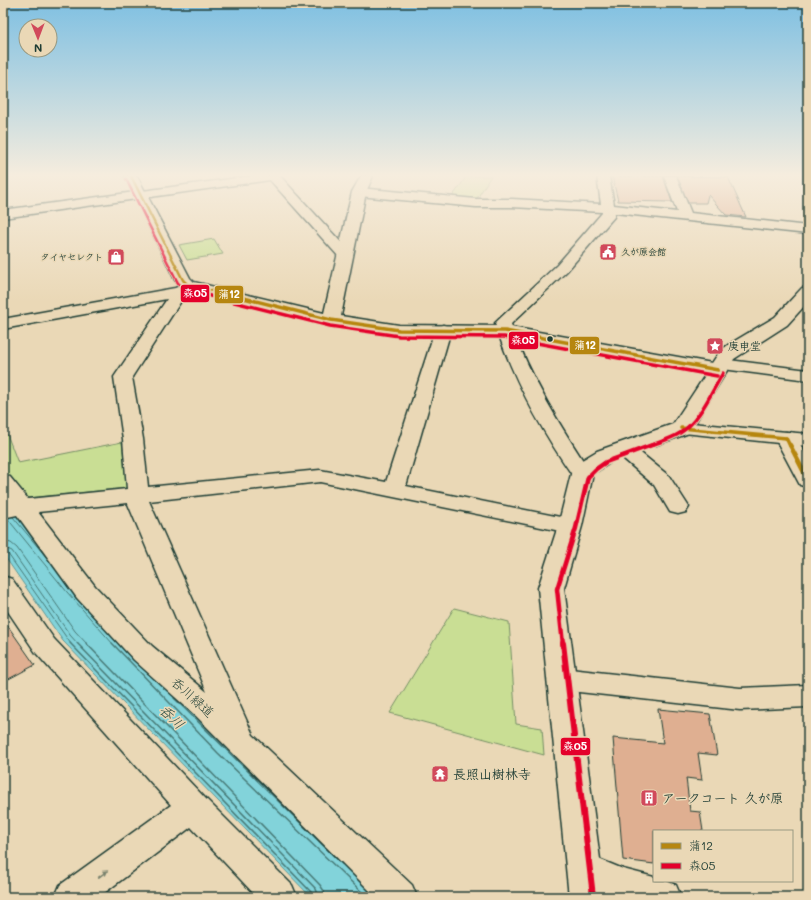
<svg xmlns="http://www.w3.org/2000/svg" width="811" height="900" font-family="Mali,'Klee One',sans-serif">
<style>
.green{fill:#c9de94;stroke:#748e64}
.water{fill:#82d3da;stroke:#5a9798}
.lines{fill:none;stroke-linecap:round;stroke-linejoin:round}
.shore-far1{stroke:#477976;stroke-width:1}
.shore{stroke:#477976;stroke-width:1.5}
.building{fill:#dfaf91;stroke:#1f3d34}
.street-casing{stroke:#1f3d34;stroke-width:3}
.secondary-casing{stroke:#1f3d34;stroke-width:3}
.street{fill:#ead8b6;fill-rule:evenodd}
.secondary{fill:#ead8b6;fill-rule:evenodd}
.bus-1-far2-casing{stroke:#ead8b6;stroke-width:4.5}
.bus-1-far1-casing{stroke:#ead8b6;stroke-width:6}
.bus-1-casing{stroke:#ead8b6;stroke-width:8}
.bus-2-far3-casing{stroke:#ead8b6;stroke-width:4.5}
.bus-2-far2-casing{stroke:#ead8b6;stroke-width:6}
.bus-2-far1-casing{stroke:#ead8b6;stroke-width:8}
.bus-2-casing{stroke:#ead8b6;stroke-width:9}
.bus-1-far2{stroke:#b68610;stroke-width:2.5}
.bus-1-far1{stroke:#b68610;stroke-width:3.5}
.bus-1{stroke:#b68610;stroke-width:4.5}
.bus-2-far3{stroke:#e4002b;stroke-width:2.5}
.bus-2-far2{stroke:#e4002b;stroke-width:3.5}
.bus-2-far1{stroke:#e4002b;stroke-width:4.5}
.bus-2{stroke:#e4002b;stroke-width:6}
.oneway{fill:#7a836e}
.bus-dot{fill:#1f3d34;stroke:#ead8b6;stroke-width:1.5}
.labels{text-anchor:middle;stroke-width:3;stroke-linejoin:round;paint-order:stroke}
.far-poi-label{font-size:9px;font-weight:bold;fill:#1f3d34;stroke:#ead8b6;text-anchor:start}
.poi-label{font-size:11px;font-weight:bold;fill:#1f3d34;stroke:#ead8b6;text-anchor:start}
.near-street-label{font-size:13px;fill:#1f3d34;stroke:#ead8b6}
.near-poi-label{font-size:13px;font-weight:bold;fill:#1f3d34;stroke:#ead8b6;text-anchor:start}
.near-water-label{font-size:14px;font-style:italic;fill:#294c45;stroke:#ead8b6}
.line-badge{stroke:#ead8b6;stroke-width:1.5}
.badge-label{font-size:11px;text-anchor:middle;font-weight:bold;fill:#fff}
</style>
<rect width="100%" height="100%" fill="#ead8b6"/>
<filter id="ink" filterUnits="userSpaceOnUse"><feTurbulence type="fractalNoise" baseFrequency=".025" numOctaves="2"/><feDisplacementMap in="SourceGraphic" scale="8" xChannelSelector="R" yChannelSelector="G"/><feConvolveMatrix kernelMatrix="1 2 1 2 8 2 1 2 1" color-interpolation-filters="sRGB"/></filter>
<g filter="url(#ink)">
<g class="green">
<path d="M467,176h24l-15,24 -24,-3z"/>
<path d="M214,239l9,15 -36,6 -8,-15z"/>
<path d="M5,429l13,34 104,-21 5,46 -107,11 -17,-23v-46z"/>
<path d="M454,608l55,14 7,102 26,4 2,27 -154,-42z"/>
</g>
<path class="water" d="M3,489l385,408h-77l-248,-256 -60,-87z"/>
<g class="lines">
<g class="shore-far1">
<path d="M13,517l34,41"/>
<path d="M7,518l60,74 46,52"/>
<path d="M3,541l8,2 6,5 58,83 12,13"/>
<path d="M3,547l9,4 58,84 8,9"/>
<path d="M3,552l5,2 63,90"/>
</g>
<g class="shore">
<path d="M70,643l242,250 2,4"/>
<path d="M77,643l239,246 3,8"/>
<path d="M86,643l234,242 4,6 1,6"/>
<path d="M112,643l106,110 149,144"/>
<path d="M174,698l168,166"/>
</g>
</g>
<g class="building">
<path d="M612,176h51l9,26 -54,-1z"/>
<path d="M677,176l51,1 18,40 -20,-2 -18,-20 -2,8h-18z"/>
<path d="M3,619l32,46 -32,17z"/>
<path d="M658,709l52,5 7,41 -19,-2 4,27 -16,-2 4,33 10,1 3,19h-49v33l-31,-4 -10,-122 50,5z"/>
</g>
<g class="lines">
<g class="street-casing">
<g id="street">
<path d="M252,176h28l69,75 2,3 -2,3 -5,1 -5,-1 -69,-77 -267,38v-8z"/>
<path d="M597,176h12l5,29 63,7 -13,-36h12l15,37 117,13v8l-193,-21 -1,4 -47,54 -56,53c20,55 49,102 81,150l-3,5 -7,1 -7,-1c-34,-49 -62,-99 -80,-156l62,-58 45,-52v-1l-90,-5h-36l-117,-11 -4,-1 -2,-3 2,-3 4,-1 117,11h36l89,5z"/>
<path d="M185,284l5,2 3,3 -8,6 -53,82 11,62 5,48 172,-17 66,12 49,-152 2,-3 6,-2 6,2 2,3 -45,156 164,33 8,2 3,5 -3,5 -8,2 -250,-51 -171,19 104,234 159,150 5,12h-41l-180,-181 -62,-56 -57,-62 -60,-83 -14,3v-14l4,-1 -4,-6v-22l7,2 18,22 99,-10 -4,-50 -9,-62 53,-78 -164,30v-10l172,-31zM128,503v1l79,188 -55,-46 -57,-60 -57,-74z"/>
<path d="M721,359l87,11v10l-93,-12 -3,-4 3,-4z"/>
<path d="M681,422l127,12v12l-134,-14 -3,-4 3,-4z"/>
<path d="M624,443l7,2 38,31 20,31 -3,5 -8,2 -8,-2 -16,-27 -37,-32 -3,-4 3,-4z"/>
<path d="M3,576l9,3 42,60 150,158 88,88 5,12h-40l-66,-70 -92,70h-44l5,-12 111,-80 -135,-152 -33,-49z"/>
<path d="M561,668l179,20 68,-3v22l-68,3 -179,-20 -9,-3 -4,-8 4,-8z"/>
<path d="M584,853l39,16 31,8v4h12l10,4 5,12h-69l-40,-17 -4,-11 4,-11z"/>
</g>
</g>
<g class="secondary-casing">
<g id="secondary">
<path d="M125,176h12l53,102 4,4 130,31 28,-121 9,-16h12l-7,16 -25,124 58,9 106,1 207,37 8,-12 8,-6 47,-28 27,-29 6,-1v15l-21,23 -53,34 -45,74 -76,28 -20,13 -11,52 -18,62 41,309h-36l-31,-309 20,-62 13,-52 6,-11 20,-12 76,-27 33,-50 -201,-38 -106,-1 -68,-10 -124,-31 -24,-4 -8,-10z"/>
<path d="M786,432l8,1 14,26v28l-8,-2 -25,-47 3,-5z"/>
</g>
</g>
<use href="#street" class="street"/>
<use href="#secondary" class="secondary"/>
<g class="bus-1-far2-casing">
<path id="bus-1-far2" d="M131,176l52,104 6,6 35,7"/>
</g>
<g class="bus-1-far1-casing">
<g id="bus-1-far1">
<path d="M220,292l111,28 68,10 106,1 213,39"/>
<path d="M681,428l105,10"/>
<path d="M786,438l4,8"/>
</g>
</g>
<g class="bus-1-casing">
<path id="bus-1" d="M790,445l18,35"/>
</g>
<g class="bus-2-far3-casing">
<path id="bus-2-far3" d="M126,179l52,104 9,9 9,1"/>
</g>
<g class="bus-2-far2-casing">
<g id="bus-2-far2">
<path d="M189,292l17,3 124,31 69,10 105,1 213,39"/>
<path d="M649,446c10,-4 22,-7 31,-13 19,-11 32,-42 43,-60"/>
</g>
</g>
<g class="bus-2-far1-casing">
<path id="bus-2-far1" d="M563,644l-6,-55 19,-61 12,-51 8,-8 10,-7 46,-17"/>
</g>
<g class="bus-2-casing">
<path id="bus-2" d="M563,643l30,253"/>
</g>
<use href="#bus-1-far2" class="bus-1-far2"/>
<use href="#bus-1-far1" class="bus-1-far1"/>
<use href="#bus-1" class="bus-1"/>
<use href="#bus-2-far3" class="bus-2-far3"/>
<use href="#bus-2-far2" class="bus-2-far2"/>
<use href="#bus-2-far1" class="bus-2-far1"/>
<use href="#bus-2" class="bus-2"/>
</g>
<defs><path id="oneway-solid" d="M-6-.8H1V-3.2L6.5 0L1 3.2V.8H-6Z"/></defs>
<use class="oneway" href="#oneway-solid" transform="translate(103 874) rotate(-36)"/>
</g>
<linearGradient id="sky" x2="0" y2="1"><stop stop-color="#7fc0e2"/><stop offset="0.58" stop-color="#f6edde"/><stop offset="1" stop-color="#f6edde" stop-opacity="0"/></linearGradient>
<rect width="811" height="302" fill="url(#sky)"/>
<defs>
<g id="civic-square" transform="scale(0.9)"><rect x="-9" y="-9" width="18" height="18" rx="4" fill="#d1495b" stroke="#ead8b6"/><path d="M-.6-6.5H3V-4.5H.6V-3L4-1V1h2V6H-6V1h2V-1L-.6-3ZM-1.2 2.5V6h2.4V2.5Z" fill="#fff"/></g>
<g id="shop-square" transform="scale(0.9)"><rect x="-9" y="-9" width="18" height="18" rx="4" fill="#d1495b" stroke="#ead8b6"/><path d="M-5-2.5h2.3a2.7 3.5 0 0 1 5.4 0H5L5.5 6h-11ZM-1.5-2.5h3a1.5 2.3 0 0 0-3 0Z" fill="#fff"/></g>
<g id="sight-square" transform="scale(0.9)"><rect x="-9" y="-9" width="18" height="18" rx="4" fill="#d1495b" stroke="#ead8b6"/><path d="M0-6L1.8-2.2L6-1.7L2.9 1.2L3.7 5.4L0 3.3L-3.7 5.4L-2.9 1.2L-6-1.7L-1.8-2.2Z" fill="#fff"/></g>
<g id="temple-square" transform="scale(0.9)"><rect x="-9" y="-9" width="18" height="18" rx="4" fill="#d1495b" stroke="#ead8b6"/><path d="M0-6L5-2H3V0L6.5 2.5H4V6H1.5V3h-3V6H-4V2.5H-6.5L-3 0V-2H-5Z" fill="#fff"/></g>
<g id="building-square" transform="scale(0.9)"><rect x="-9" y="-9" width="18" height="18" rx="4" fill="#d1495b" stroke="#ead8b6"/><path d="M-4-6H4V6H1V3H-1V6H-4ZM-2.5-4.3h1.7v1.8h-1.7ZM.8-4.3h1.7v1.8H.8ZM-2.5-1h1.7V.8h-1.7ZM.8-1h1.7V.8H.8Z" fill="#fff"/></g>
</defs>
<g fill-rule="evenodd">
<use href="#civic-square" x="608" y="252"/>
<use href="#shop-square" x="116" y="257"/>
<use href="#sight-square" x="715" y="346"/>
<use href="#temple-square" x="440" y="774"/>
<use href="#building-square" x="649" y="798"/>
</g>
<circle class="bus-dot" cx="550" cy="339" r="3.5"/>
<g class="labels">
<g class="far-poi-label">
<text x="621" y="255">久が原会館</text>
<text x="103" y="260" text-anchor="end">タイヤセレクト</text>
</g>
<g class="poi-label">
<text x="728" y="350">庚申堂</text>
</g>
<g class="near-street-label">
<text transform="translate(193 697) rotate(42)" y="5">呑川緑道</text>
</g>
<g class="near-poi-label">
<text x="453" y="779">長照山樹林寺</text>
<text x="662" y="803">アークコート 久が原</text>
</g>
<g class="near-water-label">
<text transform="translate(172 717) rotate(43)" y="5">呑川</text>
</g>
</g>
<g class="line-badge">
<rect x="180" y="284" width="30" height="19" rx="4" fill="#e4002b"/>
<rect x="214" y="285" width="30" height="19" rx="4" fill="#b68610"/>
<rect x="508" y="331" width="31" height="19" rx="4" fill="#e4002b"/>
<rect x="569" y="336" width="31" height="19" rx="4" fill="#b68610"/>
<rect x="560" y="737" width="31" height="19" rx="4" fill="#e4002b"/>
</g>
<g class="badge-label">
<text x="195" y="297">森05</text>
<text x="229" y="298">蒲12</text>
<text x="523" y="344">森05</text>
<text x="585" y="349">蒲12</text>
<text x="575" y="750">森05</text>
</g>
<rect width="811" height="900" fill="none" stroke="#ead8b6" stroke-width="16"/>
<rect x="8" y="8" width="795" height="884" fill="none" stroke="#1f3d34" stroke-width="1.5" filter="url(#ink)"/>
<rect x="653" y="830" width="140" height="52" fill="#ead8b6" stroke="#999a82"/>
<rect x="661" y="843" width="20" height="6" fill="#b68610" stroke="#999a82"/>
<text x="689" y="850" font-size="12" fill="#1f3d34">蒲12</text>
<rect x="661" y="863" width="20" height="6" fill="#e4002b" stroke="#999a82"/>
<text x="689" y="870" font-size="12" fill="#1f3d34">森05</text>
<g transform="translate(38 38) rotate(179)"><circle r="19" fill="#ead8b6" stroke="#999a82"/>
<path d="M0-3L7 15L0 10L-7 15Z" fill="#d1495b"/>
<text y="-6" font-size="11" font-weight="bold" text-anchor="middle" fill="#1f3d34">N</text>
</g>
</svg>
